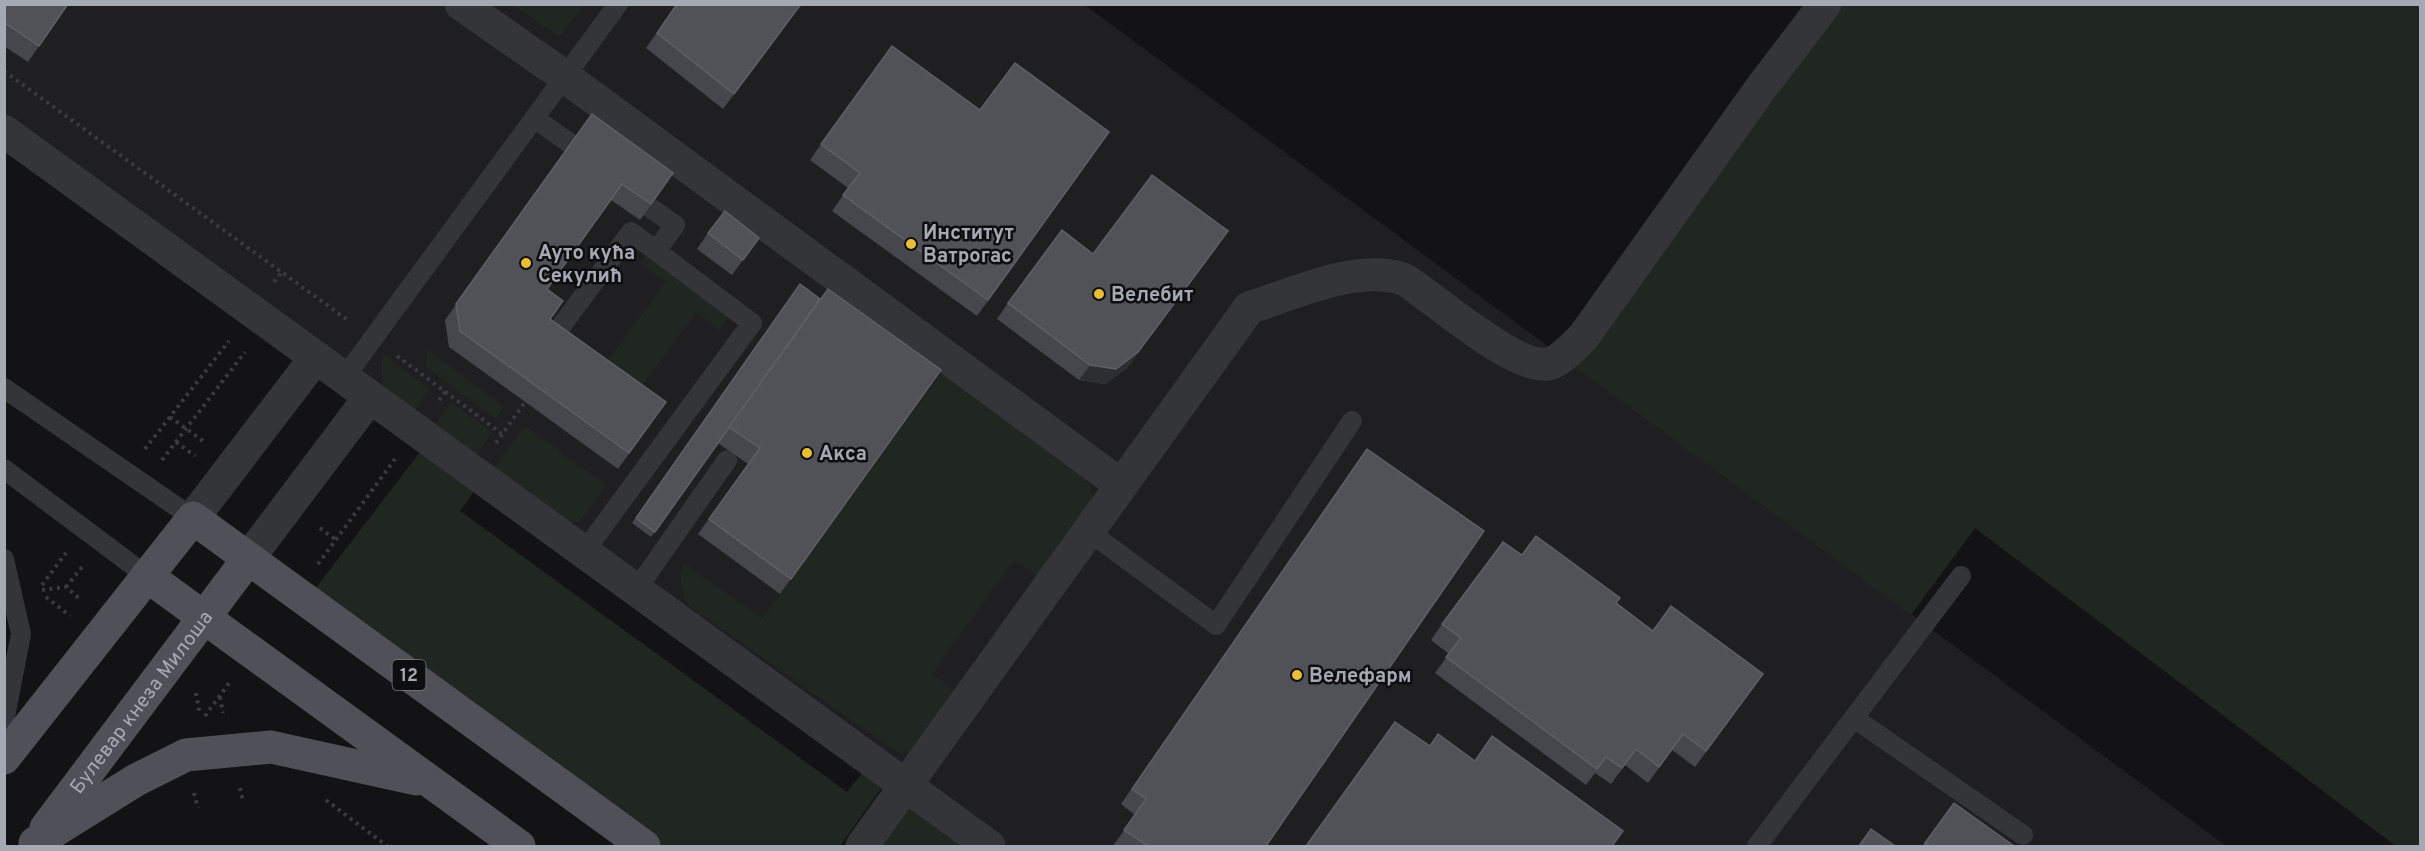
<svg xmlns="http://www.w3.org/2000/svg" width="2425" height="851" font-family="Overpass,sans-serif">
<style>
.built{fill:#1f1f22}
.green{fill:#202721}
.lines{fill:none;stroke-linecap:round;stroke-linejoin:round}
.path{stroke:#3a3b40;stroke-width:4;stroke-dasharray:3 4.5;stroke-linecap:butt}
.service{stroke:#343539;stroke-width:20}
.minor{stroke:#343539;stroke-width:33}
.primary{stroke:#505158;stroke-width:33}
.wall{fill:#46474d}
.shaded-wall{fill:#2d2e32}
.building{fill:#505258;stroke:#5e6066;stroke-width:1.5}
.poi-dot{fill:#e8be37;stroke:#0e0e10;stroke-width:2}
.labels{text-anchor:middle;stroke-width:5;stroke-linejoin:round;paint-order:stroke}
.shield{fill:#0e0e10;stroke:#787a83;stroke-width:1.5}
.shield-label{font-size:18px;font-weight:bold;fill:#a5a9b4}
.poi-label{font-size:20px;font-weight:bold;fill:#a5a9b4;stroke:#0e0e10;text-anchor:start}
.street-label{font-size:20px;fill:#a5a9b4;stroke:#0e0e10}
</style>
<rect width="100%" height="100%" fill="#131315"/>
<path class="built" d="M5,5h507l47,32 25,-32h501l1141,841h-1218l-1003,-729z"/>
<g class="green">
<path d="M512,5h72l-25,32z"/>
<path d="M1841,5h579v841h-24l-421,-318 -64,87 -337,-249z"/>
<path d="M647,254l83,62 -11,14 -23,-17 -65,87 -34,-25 69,-93 -26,-19z"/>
<path d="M427,349l77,58 -8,12 -70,-52z"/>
<path d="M382,353l47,36 -15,22 -32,-25z"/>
<path d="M942,372l140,101 9,12 3,25 -50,71 -30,-21 -82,114 29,23 -50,55 -13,1 -209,-147c-9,-14 -10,-26 -6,-43l80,55z"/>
<path d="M451,402l41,30 -18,25 -40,-31z"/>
<path d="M525,426l81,59 -27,37 -8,1 -77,-55z"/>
<path d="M423,448l54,39 -17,24 387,281 19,-24 19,15 -45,63h-178l-350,-253z"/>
<path d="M907,803l54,38 -4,5h-80z"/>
</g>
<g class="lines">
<g class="path">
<path d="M4,71l345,250"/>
<path d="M274,282l7,-9"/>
<path d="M397,356l105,78"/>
<path d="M439,400l7,-9"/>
<path d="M170,417l33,24"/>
<path d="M176,442l19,14"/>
<path d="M496,443l29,-41"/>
<path d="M145,449l84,-108"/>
<path d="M162,460l83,-108"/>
<path d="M320,528l16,12"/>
<path d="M318,564l77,-105"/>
<path d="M42,585l24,-32"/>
<path d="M66,587l16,-20"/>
<path d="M42,590l24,-3 15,13"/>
<path d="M46,597l24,19"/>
<path d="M196,693l4,22"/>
<path d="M220,697l3,16"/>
<path d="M205,716l24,-33"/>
<path d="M240,788l3,13"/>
<path d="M194,793l4,15"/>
<path d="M326,800l61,46"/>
</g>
<g class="service">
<path d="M534,118l37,26"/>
<path d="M649,207l26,18 -19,26"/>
<path d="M553,337l78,-105 121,91 -168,229"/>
<path d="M344,378l274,-374"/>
<path d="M4,388l189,130"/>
<path d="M4,469l143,107"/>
<path d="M1088,531l128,94 136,-204"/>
<path d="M4,559l17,75 -17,88"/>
<path d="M636,590l91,-130"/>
<path d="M1854,718l169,117"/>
<path d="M1757,846l204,-270"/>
</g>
<g class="minor">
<path d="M461,4l103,72 557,409"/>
<path d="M4,131l985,715"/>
<path d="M193,518l123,-161"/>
<path d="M248,559l122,-162"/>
<path d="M862,846l387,-538c43,-14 106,-43 151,-30 9,2 18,12 26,17 26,18 92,74 122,69 13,-3 27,-19 36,-28l177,-248 64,-84"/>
</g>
<g class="primary">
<path d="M147,576l372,270"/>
<path d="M4,758l189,-240 451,328"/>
<path id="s1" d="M46,828l202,-269"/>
<path d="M35,843l101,-63 50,-25 85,-8 145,32"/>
</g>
</g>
<g class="wall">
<path d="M4,4l35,42 -11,16 -24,-16z"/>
<path d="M677,4h124l-78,105 -77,-61z"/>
<path d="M980,110l118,38 -121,168 -145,-105 16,-23 -38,-28 11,-16z"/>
<path d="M592,114l81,59 -33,47 -29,-20 -64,89 3,30 116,83 -48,67 -169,-122 -4,-27z"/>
<path d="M708,233l40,20 -16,22 -35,-26z"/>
<path d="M1217,247l-90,121 -22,16 -26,-4 -82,-61 11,-16 85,-49z"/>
<path d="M800,284l20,15 121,71 -161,224 -82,-60 50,-70 -30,-21 -67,94 -19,-14z"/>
<path d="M1367,449l-101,397h-153l22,-31 -14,-11z"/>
<path d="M1522,555l94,48 37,28 110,43 -68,93 -23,-17 -24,33 -23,-18 -14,19 -16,-11 -9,12 -151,-112 14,-19 -18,-14 11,-16z"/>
<path d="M1954,803l60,43h-92z"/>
</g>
<path class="shaded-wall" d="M1228,231l-101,137 -22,16 -26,-4 11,-15z"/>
<g class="building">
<path d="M4,4h64l-29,42 -35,-24z"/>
<path d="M677,4h124l-67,90 -77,-61z"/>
<path d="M892,46l88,64 35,-47 94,69 -121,168 -145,-105 17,-22 -39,-29z"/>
<path d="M592,114l81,59 -22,31 -29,-20 -75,105 16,12 -13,18 116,83 -37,51 -169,-122 -4,-27z"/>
<path d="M1152,175l76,56 -90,121 -22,17 -26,-4 -82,-62 54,-73 31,24z"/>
<path d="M725,211l34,27 -16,22 -35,-27z"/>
<path d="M800,284l20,15 -165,233 -19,-14z"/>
<path d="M828,289l113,81 -150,209 -82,-60 51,-71 -31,-21z"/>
<path d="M1367,449l117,82 -218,315h-118l-24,-16 22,-31 -14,-10z"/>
<path d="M1536,536l84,62 -4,5 37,28 18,-25 92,68 -57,77 -23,-17 -24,33 -23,-18 -14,19 -16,-11 -9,12 -151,-112 15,-19 -19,-14 61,-82 19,13z"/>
<path d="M1395,722l35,24 8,-12 37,27 17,-25 131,95 -11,15h-306z"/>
<path d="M1954,803l60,43h-84l-5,-3z"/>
<path d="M1871,829l24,17h-36z"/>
</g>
<g class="poi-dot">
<circle cx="911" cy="244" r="6"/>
<circle cx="526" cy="263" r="6"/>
<circle cx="1099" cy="294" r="6"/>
<circle cx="807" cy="453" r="6"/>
<circle cx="1297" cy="675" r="6"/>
</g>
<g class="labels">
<rect class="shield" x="392.5" y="660" width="33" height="30" rx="4.5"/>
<g class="shield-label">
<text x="409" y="681">12</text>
</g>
<g class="poi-label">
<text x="923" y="239">Институт<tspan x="923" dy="23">Ватрогас</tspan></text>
<text x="538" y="259">Ауто кућа<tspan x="538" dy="23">Секулић</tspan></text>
<text x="1111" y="301">Велебит</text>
<text x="819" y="460">Акса</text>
<text x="1309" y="682">Велефарм</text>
</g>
<g class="street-label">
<text dy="7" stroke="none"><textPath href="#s1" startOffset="158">Булевар кнеза Милоша</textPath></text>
</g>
</g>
<rect width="2425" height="851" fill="none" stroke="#a5a9b4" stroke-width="12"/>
</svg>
